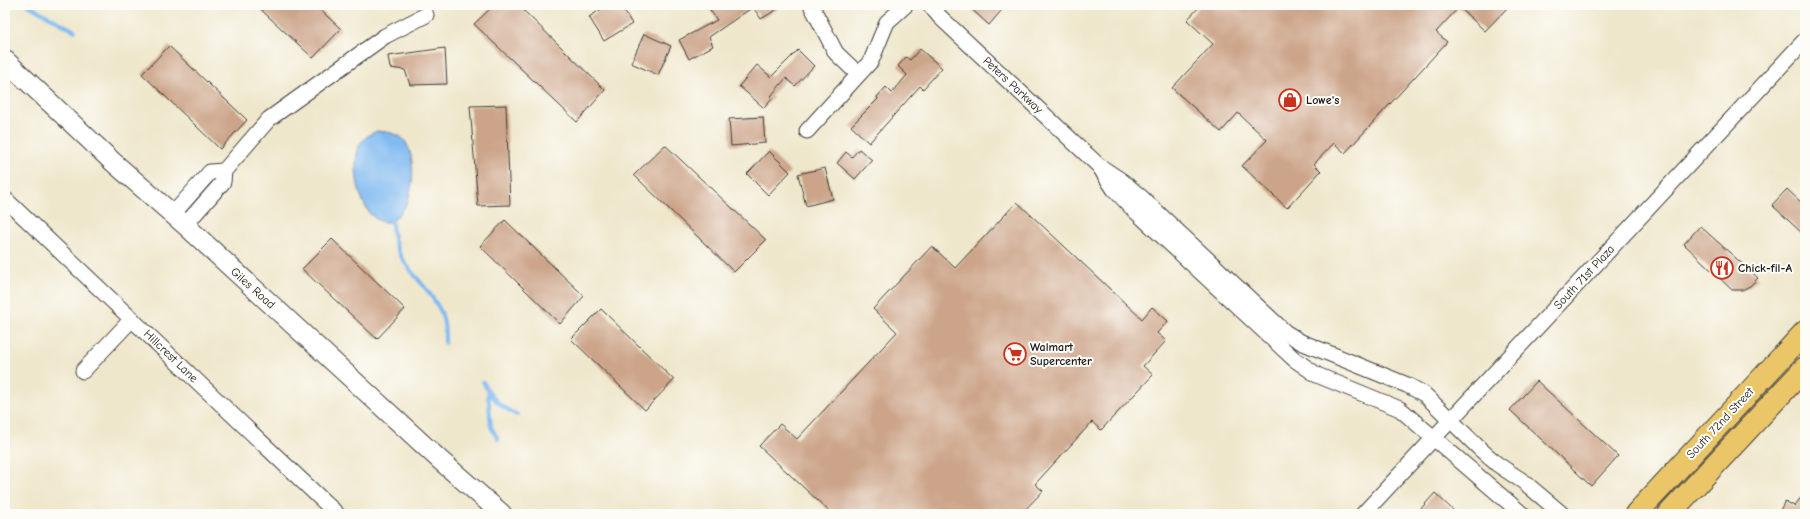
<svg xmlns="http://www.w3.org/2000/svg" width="1810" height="519" font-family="'Comic Neue',sans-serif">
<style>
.water{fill:#80baf1;stroke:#4e6b86}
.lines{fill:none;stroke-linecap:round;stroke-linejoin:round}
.stream{stroke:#80baf1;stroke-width:4}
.building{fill:#cca489}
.minor-casing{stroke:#3c3a36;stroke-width:17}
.tertiary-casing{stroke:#3c3a36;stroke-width:21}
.primary-casing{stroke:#3c3a36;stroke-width:24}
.minor{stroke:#fff;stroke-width:15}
.tertiary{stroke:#fff;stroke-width:19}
.primary{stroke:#ebc669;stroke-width:22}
.labels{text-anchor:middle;stroke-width:4;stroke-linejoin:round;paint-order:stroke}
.street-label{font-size:12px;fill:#1c1c1c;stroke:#fdfcf7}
.poi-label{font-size:12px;font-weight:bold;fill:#1c1c1c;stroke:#fdfcf7;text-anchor:start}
</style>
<rect width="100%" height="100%" fill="#fdfcf7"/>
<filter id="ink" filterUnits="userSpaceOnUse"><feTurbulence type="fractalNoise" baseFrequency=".025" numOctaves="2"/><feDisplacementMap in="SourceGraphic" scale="8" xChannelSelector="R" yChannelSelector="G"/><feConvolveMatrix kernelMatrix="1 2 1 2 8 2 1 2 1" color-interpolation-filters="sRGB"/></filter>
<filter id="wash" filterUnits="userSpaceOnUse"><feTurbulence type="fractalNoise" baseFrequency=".012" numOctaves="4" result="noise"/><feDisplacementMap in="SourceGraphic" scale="16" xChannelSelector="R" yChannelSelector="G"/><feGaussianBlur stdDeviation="0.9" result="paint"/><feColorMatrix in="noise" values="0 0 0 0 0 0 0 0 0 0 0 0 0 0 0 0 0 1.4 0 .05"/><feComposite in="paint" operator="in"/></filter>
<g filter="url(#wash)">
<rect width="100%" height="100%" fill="#efe7cc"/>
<path class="water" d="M377,131c10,1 22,2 28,10 13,19 9,63 -9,76 -3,3 -7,6 -11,5 -26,-2 -34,-57 -26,-76 4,-8 11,-12 18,-15z"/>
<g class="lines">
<g class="stream">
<path d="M28,5l47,26"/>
<path d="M392,220c0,46 32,56 49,92 4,10 4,20 4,31"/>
<path d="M483,382c8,16 18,25 34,33"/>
<path d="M488,392l3,35 7,12"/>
</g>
</g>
<g id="blocks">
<g class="building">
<path d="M256,5h59l26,24 -28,29z"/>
<path d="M494,5h24l87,85 -28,32 -103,-98z"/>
<path d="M608,5h13l11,19 -28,17 -15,-24z"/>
<path d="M718,5h66l-23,14 -8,-12 -44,30 4,9 -24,13 -10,-19 38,-20 -7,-10z"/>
<path d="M967,5h39l-17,20z"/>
<path d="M1201,5h309l-25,26 -26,-24 -23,25 11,10 -102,111 -11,-10 -20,21 7,7 -34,37 -45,-42 25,-26 -29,-27 -17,19 -49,-44 41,-44 -26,-24z"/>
<path d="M644,34l27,12 -13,29 -27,-12z"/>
<path d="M169,46l78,74 -27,29 -78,-75z"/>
<path d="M445,48l2,36 -37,1 -5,-15 -15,-2 -2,-12z"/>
<path d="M920,49l22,19 -19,21 -3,-3 -51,57 -18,-17 27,-27 -1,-2 9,-10 6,6 15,-18 -9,-9 8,-9 4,3z"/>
<path d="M798,50l16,16 -19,20 -9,-8 -15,18 2,2 -9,10 -25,-22 18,-21 14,12z"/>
<path d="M506,105l4,100 -32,1 -8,-100z"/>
<path d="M763,117l2,26 -34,3 -2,-27z"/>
<path d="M665,145l101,95 -32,32 -100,-97z"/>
<path d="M859,149l13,11 -17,19 -18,-16 9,-11 6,5z"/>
<path d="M769,151l21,21 -22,23 -21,-21z"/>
<path d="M825,168l8,31 -27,7 -8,-32z"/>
<path d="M1787,189l18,17v30l-33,-31z"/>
<path d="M1017,202l125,117 10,-12 16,14 -11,12 9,8 -23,25 10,9 -52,55 -9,-8 -57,62 8,7 -22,23h-189l-73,-68 21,-22 17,15 100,-107 -24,-23 59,-63 23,22z"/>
<path d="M505,220l79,76 -24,28 -80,-78z"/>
<path d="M1700,226l58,52 -8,8 -8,4h-10l-48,-46z"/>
<path d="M332,239l73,70 -28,30 -75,-70z"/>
<path d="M601,309l73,71 -29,30 -74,-71z"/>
<path d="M1537,381l81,75 -27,30 -81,-76z"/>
<path d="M1435,493l22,21h-41z"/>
<path d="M1805,493v21h-27l7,-13 9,5z"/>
</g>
</g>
</g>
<g filter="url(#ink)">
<use href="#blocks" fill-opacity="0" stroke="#3c3a36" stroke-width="1"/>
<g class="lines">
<g class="minor-casing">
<g id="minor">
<path d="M811,5l25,48 22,21"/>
<path d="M930,5l10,12 158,148 24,16 20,17 143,134 16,10 106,43 17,9 56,55 17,15 27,18 38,32"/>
<path d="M807,131l64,-70 16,-39 19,-17"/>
<path d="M1101,169l13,20 19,20 161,150 23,16 83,34 122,105"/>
<path d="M5,199l332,315"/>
<path d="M173,214l37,-42 14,-1"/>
<path d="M185,225l38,-43 1,-11 45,-52 116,-83 41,-21"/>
<path d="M83,371l49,-52"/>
<path d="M1363,514l442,-474"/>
</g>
</g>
<g class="tertiary-casing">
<path id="tertiary" d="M5,60l108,102 72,63 256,236 61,53"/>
</g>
<g class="primary-casing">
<g id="primary">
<path d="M1636,514l169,-182"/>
<path d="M1669,514l136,-146"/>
</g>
</g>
<use href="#minor" class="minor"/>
<use href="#tertiary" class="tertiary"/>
<use href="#primary" class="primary"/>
</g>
</g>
<defs>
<g id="shop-ring" transform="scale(1.15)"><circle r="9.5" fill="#fdfcf7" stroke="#c8321e" stroke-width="1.5"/><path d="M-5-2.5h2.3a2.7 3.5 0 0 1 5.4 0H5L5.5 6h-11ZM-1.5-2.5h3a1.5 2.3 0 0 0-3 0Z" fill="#c8321e"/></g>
<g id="restaurant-ring" transform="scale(1.15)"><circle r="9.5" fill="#fdfcf7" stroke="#c8321e" stroke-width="1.5"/><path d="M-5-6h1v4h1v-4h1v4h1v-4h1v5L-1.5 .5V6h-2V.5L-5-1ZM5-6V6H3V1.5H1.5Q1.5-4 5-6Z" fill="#c8321e"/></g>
<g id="supermarket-ring" transform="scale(1.15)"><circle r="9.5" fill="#fdfcf7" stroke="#c8321e" stroke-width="1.5"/><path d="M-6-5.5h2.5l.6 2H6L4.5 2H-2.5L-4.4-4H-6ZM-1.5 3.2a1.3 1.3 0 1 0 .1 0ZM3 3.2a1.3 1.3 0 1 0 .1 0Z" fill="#c8321e"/></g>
</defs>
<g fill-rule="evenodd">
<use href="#shop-ring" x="1290" y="100"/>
<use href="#restaurant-ring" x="1722" y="268"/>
<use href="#supermarket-ring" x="1015" y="354"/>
</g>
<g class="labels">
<g class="street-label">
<text transform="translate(1013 85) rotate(43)" y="4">Peters Parkway</text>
<text transform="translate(1584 277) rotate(-47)" y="4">South 71st Plaza</text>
<text transform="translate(253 288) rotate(42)" y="4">Giles Road</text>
<text transform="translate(171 356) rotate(44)" y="4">Hillcrest Lane</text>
<text transform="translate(1720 423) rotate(-47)" y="4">South 72nd Street</text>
</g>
<g class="poi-label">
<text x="1306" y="104">Lowe's</text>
<text x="1738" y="272">Chick-fil-A</text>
<text x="1030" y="351">Walmart<tspan x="1030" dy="14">Supercenter</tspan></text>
</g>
</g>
<rect width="1810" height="519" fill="none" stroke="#fdfcf7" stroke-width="20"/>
</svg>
